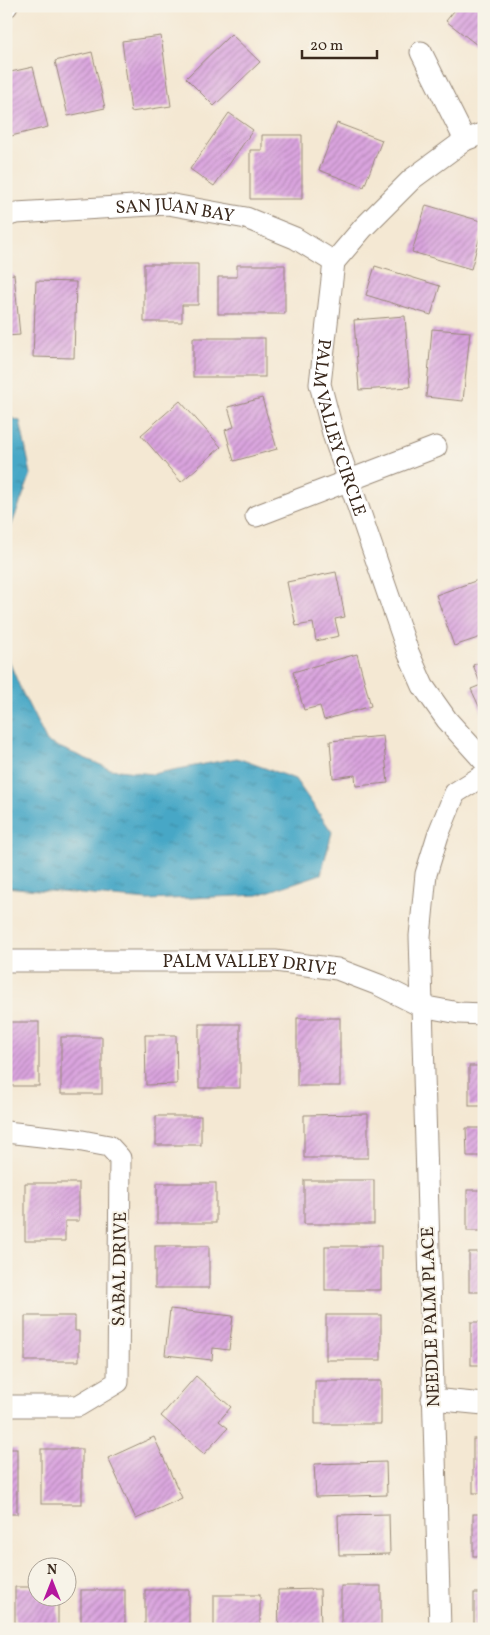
<svg xmlns="http://www.w3.org/2000/svg" width="490" height="1635" font-family="Vollkorn,serif">
<style>
.water{fill:url(#water-ripples);stroke:#416872}
.building{fill:url(#building-hatch)}
.lines{fill:none;stroke-linecap:round;stroke-linejoin:round}
.minor-casing{stroke:#988978;stroke-width:23}
.minor{stroke:#fff;stroke-width:21}
.labels{text-anchor:middle;stroke-width:4;stroke-linejoin:round;paint-order:stroke}
.street-label{font-size:18px;fill:#3b2a1e;stroke:#f7f3e8}
</style>
<defs>
<pattern id="water-ripples" width="26" height="14" patternUnits="userSpaceOnUse" patternTransform="scale(1.25)"><rect width="26" height="14" fill="#47a7c6"/><path d="M2 4q2-2 4 0t4 0M15 11q2-2 4 0t4 0" fill="none" stroke="#3c88a0"/></pattern>
<pattern id="building-hatch" width="6" height="6" patternUnits="userSpaceOnUse" patternTransform="scale(1.25)"><rect width="6" height="6" fill="#daa4df"/><path d="M-1 1l2-2M0 6l6-6M5 7l2-2" fill="none" stroke="#b286b4"/></pattern>
</defs>
<rect width="100%" height="100%" fill="#f7f3e8"/>
<filter id="ink" filterUnits="userSpaceOnUse"><feTurbulence type="fractalNoise" baseFrequency=".02" numOctaves="2"/><feDisplacementMap in="SourceGraphic" scale="10" xChannelSelector="R" yChannelSelector="G"/><feConvolveMatrix kernelMatrix="1 2 1 2 8 2 1 2 1" color-interpolation-filters="sRGB"/></filter>
<filter id="wash" filterUnits="userSpaceOnUse"><feTurbulence type="fractalNoise" baseFrequency=".0096" numOctaves="4" result="noise"/><feDisplacementMap in="SourceGraphic" scale="20" xChannelSelector="R" yChannelSelector="G"/><feGaussianBlur stdDeviation="1.12" result="paint"/><feColorMatrix in="noise" values="0 0 0 0 0 0 0 0 0 0 0 0 0 0 0 0 0 1.4 0 .05"/><feComposite in="paint" operator="in"/></filter>
<g filter="url(#wash)">
<rect width="100%" height="100%" fill="#f4e8d3"/>
<g class="water">
<path d="M6,416l14,5 11,53 -25,66z"/>
<path d="M6,654l15,36 26,52 63,27 42,5 85,-16 58,21 37,53 -11,42 -63,21 -111,5 -141,-13z"/>
</g>
<g id="blocks">
<g class="building">
<path d="M458,6h26v38l-3,4 -35,-27z"/>
<path d="M231,34l29,28 -46,44 -28,-28z"/>
<path d="M161,36l10,70 -40,6 -9,-71z"/>
<path d="M92,52l13,56 -37,8 -13,-55z"/>
<path d="M33,67l15,60 -41,10 -1,-64z"/>
<path d="M229,113l24,17 -39,56 -24,-17z"/>
<path d="M337,123l45,17 -18,47 -45,-17z"/>
<path d="M262,135h40v64h-52v-49h12z"/>
<path d="M426,205l58,17 -13,47 -59,-17z"/>
<path d="M144,264h54v41h-16v17h-38z"/>
<path d="M237,265h48v49h-67v-37h19z"/>
<path d="M375,266l65,20 -9,29 -65,-20z"/>
<path d="M14,274l6,61 -14,1v-61z"/>
<path d="M36,281l40,1 -2,76 -41,-1z"/>
<path d="M405,316l5,71 -51,3 -5,-70z"/>
<path d="M432,329l38,3 -7,69 -37,-4z"/>
<rect x="193" y="338" width="72" height="39"/>
<path d="M262,398l15,51 -43,12 -9,-31 9,-3 -6,-20z"/>
<path d="M180,401l41,46 -40,35 -40,-47z"/>
<path d="M336,572l9,45 -10,2 4,17 -23,5 -3,-18 -17,3 -9,-44z"/>
<path d="M478,580l6,14v42l-30,10 -18,-51z"/>
<path d="M357,654l14,52 -47,14 -4,-14 -16,4 -11,-38z"/>
<path d="M484,660v57l-13,-28 10,-4 -8,-20z"/>
<path d="M383,736l5,47 -32,3 -1,-11 -22,3 -3,-37z"/>
<rect x="297" y="1018" width="43" height="68"/>
<rect x="6" y="1022" width="33" height="64"/>
<rect x="199" y="1024" width="41" height="64"/>
<path d="M145,1035h31l1,49 -31,1z"/>
<rect x="61" y="1037" width="41" height="57"/>
<rect x="469" y="1066" width="15" height="40"/>
<path d="M368,1114v44h-64v-43z"/>
<rect x="156" y="1116" width="45" height="29"/>
<path d="M466,1128h18v28h-17z"/>
<rect x="304" y="1180" width="70" height="44"/>
<path d="M25,1183h54v38h-14v20h-40z"/>
<rect x="157" y="1183" width="59" height="40"/>
<rect x="467" y="1190" width="17" height="41"/>
<rect x="155" y="1246" width="54" height="42"/>
<rect x="325" y="1246" width="56" height="44"/>
<rect x="469" y="1252" width="15" height="40"/>
<path d="M170,1309l63,7 -4,34 -16,-2 -1,12 -47,-5z"/>
<rect x="326" y="1315" width="55" height="45"/>
<path d="M25,1316h50v15h4v30h-54z"/>
<rect x="471" y="1322" width="13" height="43"/>
<path d="M196,1376l35,31 -12,14 9,7 -24,26 -43,-38z"/>
<rect x="315" y="1381" width="66" height="43"/>
<path d="M154,1437l28,61 -46,21 -28,-61z"/>
<rect x="473" y="1439" width="11" height="54"/>
<rect x="6" y="1449" width="11" height="65"/>
<rect x="41" y="1449" width="41" height="55"/>
<path d="M386,1462l1,33 -71,2 -2,-33z"/>
<path d="M389,1514l1,40 -51,1 -1,-40z"/>
<rect x="473" y="1514" width="11" height="42"/>
<rect x="341" y="1586" width="40" height="43"/>
<path d="M15,1587h23v11h20v31h-43z"/>
<path d="M320,1589l1,40h-42l-1,-39z"/>
<rect x="81" y="1590" width="44" height="39"/>
<rect x="145" y="1590" width="44" height="39"/>
<rect x="474" y="1593" width="10" height="36"/>
<rect x="214" y="1595" width="46" height="34"/>
</g>
</g>
</g>
<g filter="url(#ink)">
<use href="#blocks" fill-opacity="0" stroke="#988978" stroke-width="1"/>
<g class="lines">
<g class="minor-casing">
<g id="minor">
<path d="M6,6h1"/>
<path d="M421,52l44,88"/>
<path id="s1" d="M484,133l-19,7 -53,39 -49,49 -29,34 -14,122 14,53 74,215 15,34 24,34 37,41"/>
<path id="s2" d="M6,216l10,-3 152,-9 78,14 49,20 39,24"/>
<path d="M256,516l180,-69"/>
<path id="s3" d="M6,961h269l62,8 42,16 42,21 38,7 25,1"/>
<path d="M6,1132l71,8 32,6 11,12 -2,224 -40,24h-72"/>
<path d="M432,1399l52,5"/>
<path d="M440,1629l-20,-693 6,-62 12,-39 17,-42 29,-18"/>
</g>
</g>
<use href="#minor" class="minor"/>
</g>
</g>
<g class="labels">
<g class="street-label">
<text dy="6" stroke="none"><textPath href="#s2" startOffset="170">SAN JUAN BAY</textPath></text>
<text dy="6" stroke="none"><textPath href="#s1" startOffset="369">PALM VALLEY CIRCLE</textPath></text>
<text dy="6" stroke="none"><textPath href="#s3" startOffset="244">PALM VALLEY DRIVE</textPath></text>
<text transform="translate(119 1269) rotate(-89)" y="6">SABAL DRIVE</text>
<text transform="translate(430 1317) rotate(-92)" y="6">NEEDLE PALM PLACE</text>
</g>
</g>
<rect width="490" height="1635" fill="none" stroke="#f7f3e8" stroke-width="25"/>
<g transform="translate(52 1582)"><circle r="24" fill="#f7f3e8" stroke="#aca397"/>
<path d="M0-4L9 19L0 12L-9 19Z" fill="#b5179e"/>
<text y="-8" font-size="14" font-weight="bold" text-anchor="middle" fill="#3b2a1e">N</text>
</g>
<path d="M302 50v8h75v-8" fill="none" stroke="#3b2a1e" stroke-width="2.5"/>
<text x="310" y="50" font-size="15" fill="#3b2a1e" stroke="#f7f3e8" stroke-width="4" paint-order="stroke">20 m</text>
</svg>
